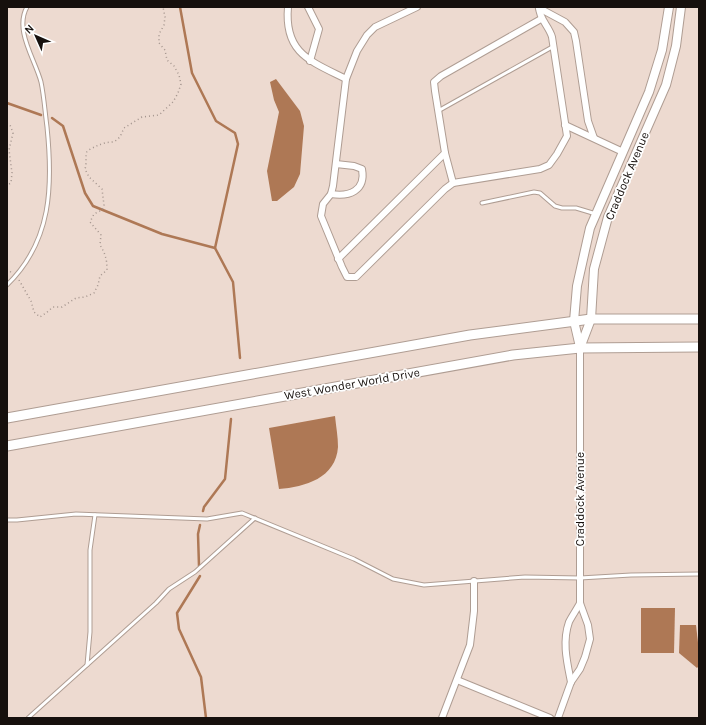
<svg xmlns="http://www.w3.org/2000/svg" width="706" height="725" font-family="Karla,sans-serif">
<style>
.water{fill:#ae7855}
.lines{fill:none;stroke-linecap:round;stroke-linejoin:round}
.stream{stroke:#ae7855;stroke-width:2.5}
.service-casing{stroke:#af9d93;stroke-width:5}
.minor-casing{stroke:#af9d93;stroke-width:8}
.tertiary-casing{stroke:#af9d93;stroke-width:10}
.secondary-casing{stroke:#af9d93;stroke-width:11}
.path{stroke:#a4958e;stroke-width:1.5;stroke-dasharray:1 3;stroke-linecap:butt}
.service{stroke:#fff;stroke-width:3}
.minor{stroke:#fff;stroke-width:6}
.tertiary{stroke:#fff;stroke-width:8}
.secondary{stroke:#fff;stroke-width:9}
.labels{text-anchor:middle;stroke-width:3.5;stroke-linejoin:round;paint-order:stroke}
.street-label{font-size:12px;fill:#16100d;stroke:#fff}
</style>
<rect width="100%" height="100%" fill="#eddad0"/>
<g class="water">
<path d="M276,79l24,32 4,15 -4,48 -6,13 -17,14h-5l-5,-30 12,-59 -5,-12 -4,-18z"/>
<path d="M335,416c1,10 3,21 3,31 -2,31 -33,40 -59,42l-10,-61z"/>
<path d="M641,608h34l-1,45h-33z"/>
<path d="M680,625h16l3,26v15l-2,2 -18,-15z"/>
</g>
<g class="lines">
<g class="stream">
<path d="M180,7l12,66 24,48 19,12 3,11 -23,104 18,34 7,76"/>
<path d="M7,103l34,12"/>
<path d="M52,118l11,8 22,67 8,13 69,28 53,14"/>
<path d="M203,511l1,-4 21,-28 6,-60"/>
<path d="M199,566l-1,-32 2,-9"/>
<path d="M200,576l-23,37 2,16 22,48 5,41"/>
</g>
<g class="service-casing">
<g id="service">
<path d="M438,111l116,-65"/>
<path d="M482,203l52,-11 6,1 15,13 7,2h14l20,6"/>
<path d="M7,285c45,-44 46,-99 40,-158 -2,-15 -3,-31 -6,-45 -6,-23 -27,-52 -14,-75"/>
<path d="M7,520h10l59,-6 131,5 35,-6 112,46 39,20 31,6 101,-8 55,1 51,-3 68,-1"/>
<path d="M87,665l69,-62 13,-14 26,-17 60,-54"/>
<path d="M28,718l59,-53 3,-33v-82l5,-35"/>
</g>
</g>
<g class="minor-casing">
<g id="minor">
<path d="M288,7c-4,46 22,54 58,72"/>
<path d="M308,7l11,22 -9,32"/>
<path d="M417,7l-42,20 -8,8 -10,16 -11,28 -13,107 -2,8 -8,10 -2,12 21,51 5,10h9l89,-88 8,-6 87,-14 9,-4 8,-11 10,-18 -15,-99c-3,-11 -13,-18 -13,-30"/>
<path d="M539,8l26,14 9,10 2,9 12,80 6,17"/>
<path d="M565,125l58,27"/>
<path d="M445,153l8,30"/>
<path d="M331,194c18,3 35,-3 31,-25l-8,-3 -18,-2"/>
<path d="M338,259l107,-106 -10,-62 -1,-9 7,-6 100,-57"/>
<path d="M457,680l93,38"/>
<path d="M571,682c-4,-20 -9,-40 -2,-60 3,-6 8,-13 11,-19"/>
<path d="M442,718l28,-73 4,-34v-30"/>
<path d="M558,718l13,-36 9,-13 5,-12 5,-18 -2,-14 -8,-22v-255"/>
</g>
</g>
<g class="tertiary-casing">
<g id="tertiary">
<path d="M580,347l-6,-26 3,-35 13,-58 59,-136 13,-42 7,-43"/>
<path d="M580,348l11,-29 3,-50 14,-52 58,-132 10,-39 5,-39"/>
</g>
</g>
<g class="secondary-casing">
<g id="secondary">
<path d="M7,418l463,-83 121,-16h108"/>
<path d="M7,446l506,-91 67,-7 119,-1"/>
</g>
</g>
<g class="path">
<path d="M7,123l3,2 3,8 -4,17 3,23 -1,10 -4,2"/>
<path d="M7,242v12"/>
<path d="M7,269l5,4"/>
<path d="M19,280l12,21 3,11 6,5 6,-4 7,-6h9l14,-9 9,-1 9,-4 4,-8 2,-9 7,-6c0,-11 -2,-17 -7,-25l1,-10 -11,-13 4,-8 8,-4 2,-5 -2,-16 -13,-12 -4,-8c2,-6 0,-12 2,-18 9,-5 16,-9 27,-9l6,-5 4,-9 18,-11 17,-2 14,-13 5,-9 3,-9 -2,-9 -5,-9 -7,-6 -2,-10 -6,-7v-9l5,-9 1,-8 -2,-10"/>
</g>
<use href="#service" class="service"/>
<use href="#minor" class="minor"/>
<use href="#tertiary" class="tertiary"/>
<use href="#secondary" class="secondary"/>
</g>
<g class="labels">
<g class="street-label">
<text transform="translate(627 176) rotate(-67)" y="4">Craddock Avenue</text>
<text transform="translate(352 384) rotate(-10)" y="4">West Wonder World Drive</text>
<text transform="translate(580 499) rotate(-90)" y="4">Craddock Avenue</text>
</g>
</g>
<rect width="706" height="725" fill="none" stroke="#16100d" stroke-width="16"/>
<g transform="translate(36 36) rotate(315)" stroke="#ffffff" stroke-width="3" paint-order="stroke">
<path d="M0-3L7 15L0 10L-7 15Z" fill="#16100d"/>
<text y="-6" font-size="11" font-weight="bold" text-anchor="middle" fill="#16100d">N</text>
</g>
</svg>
